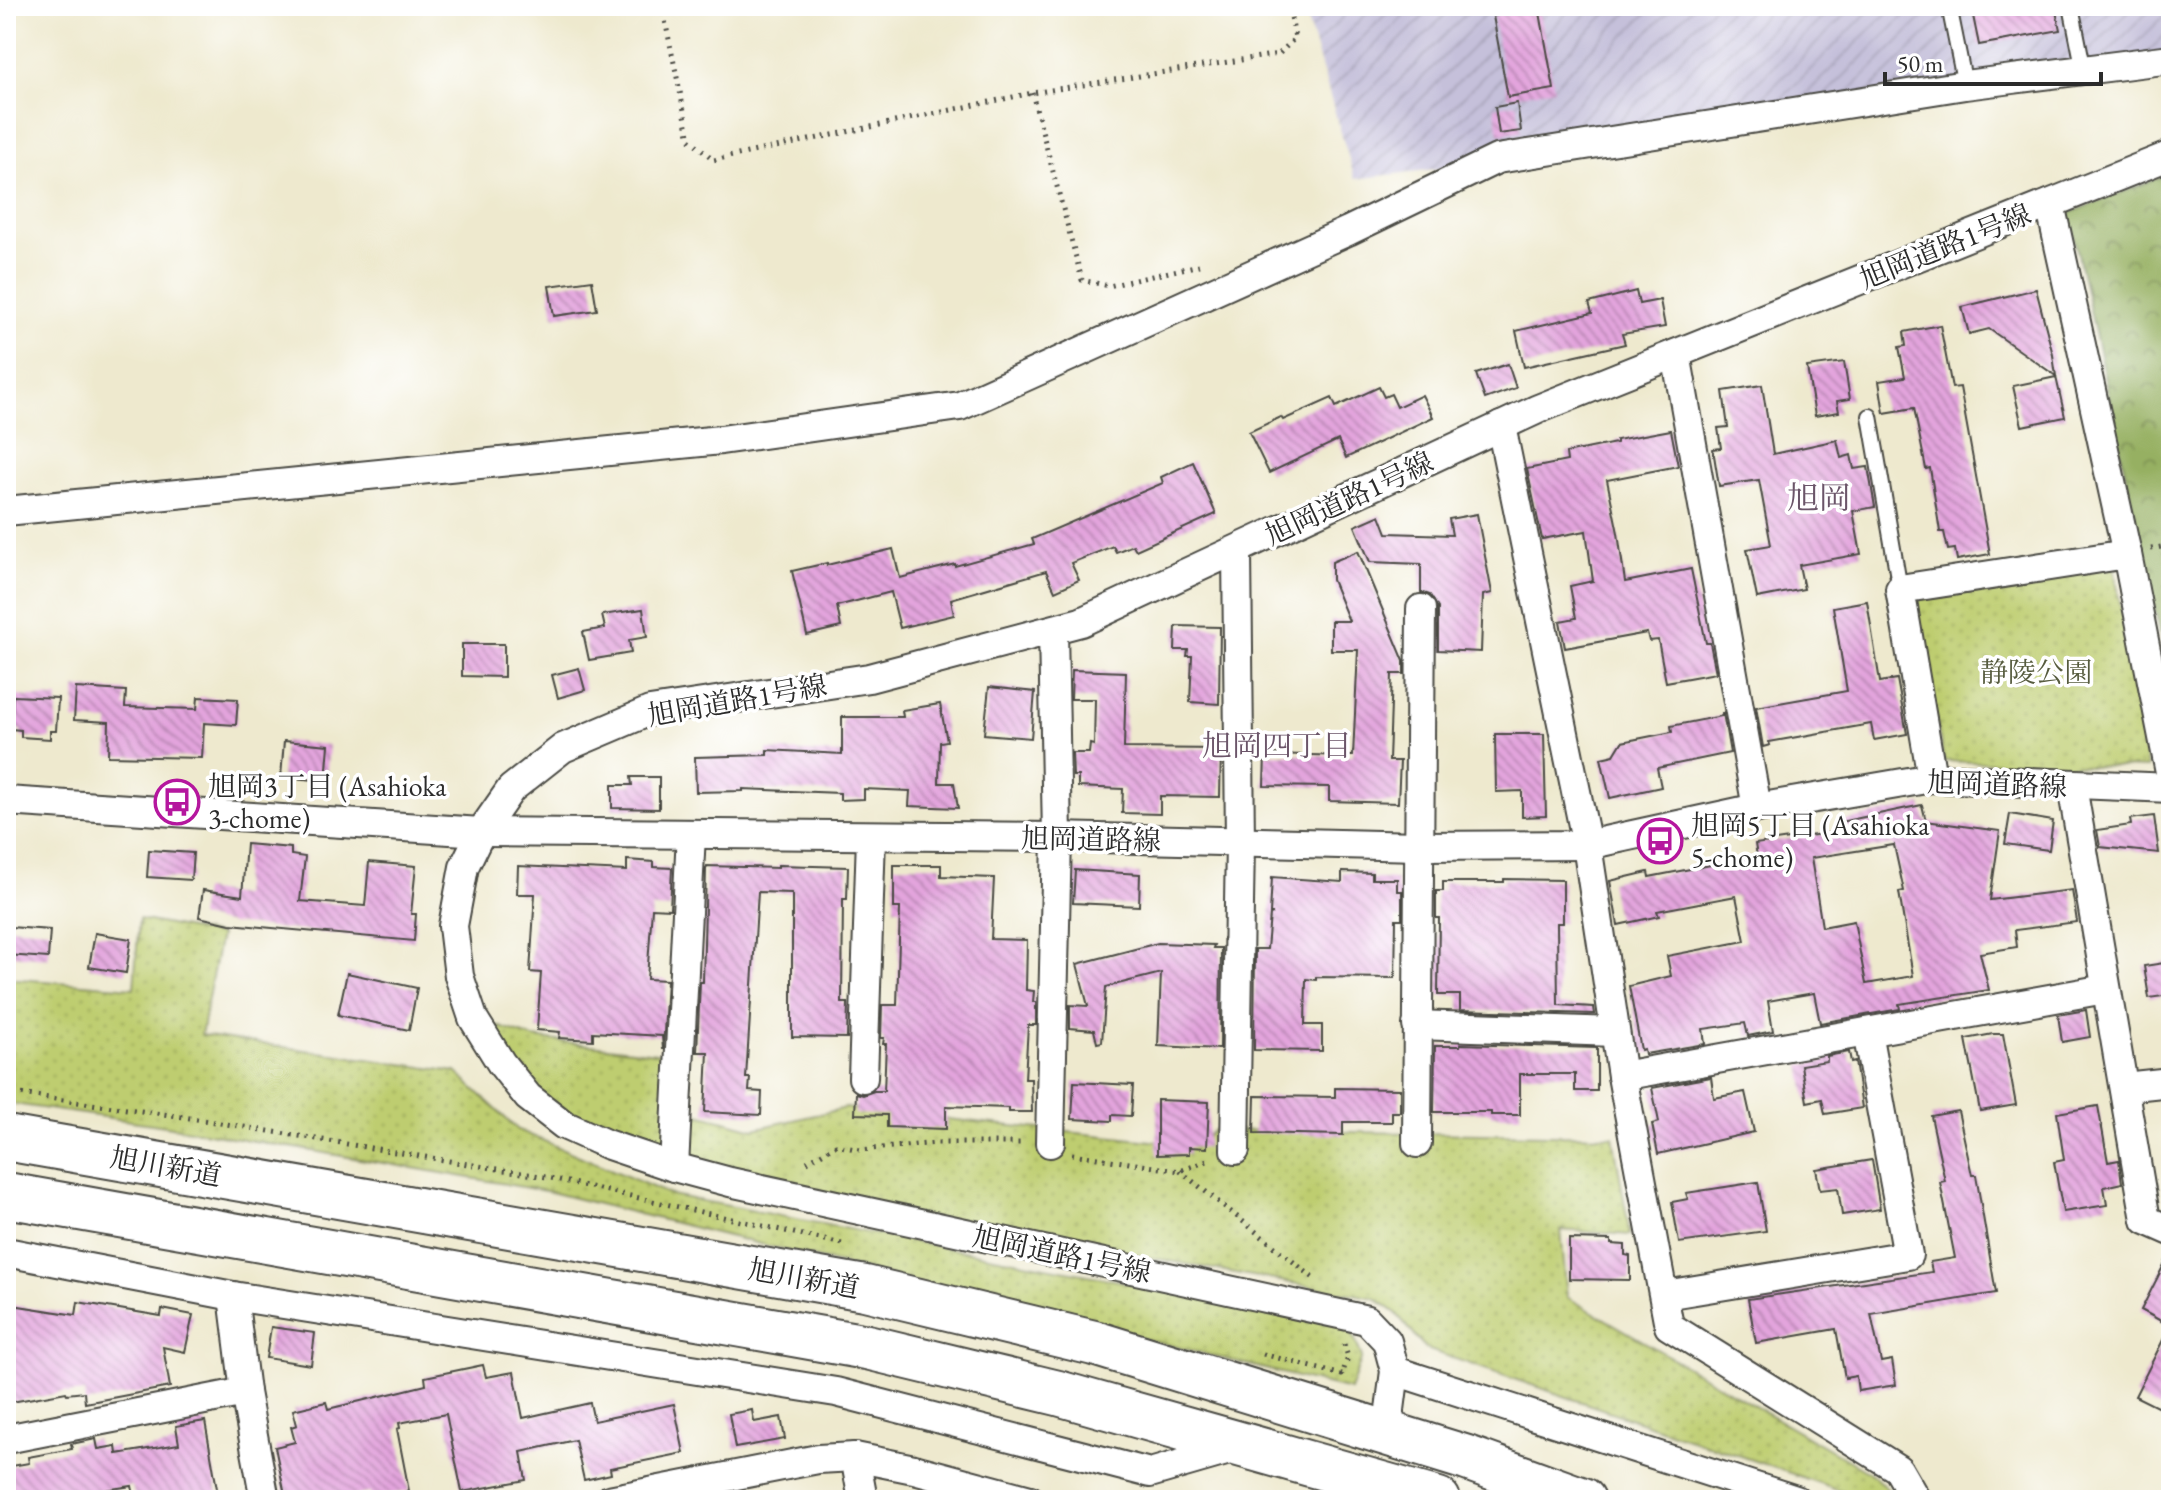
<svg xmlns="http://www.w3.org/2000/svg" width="2177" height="1506" font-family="'EB Garamond','Noto Serif JP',serif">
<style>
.industrial{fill:url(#industrial-furrows)}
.green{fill:url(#green-dots);stroke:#747c4d;stroke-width:2}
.forest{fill:url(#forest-crowns);stroke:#606e46;stroke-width:2}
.building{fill:url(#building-back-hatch);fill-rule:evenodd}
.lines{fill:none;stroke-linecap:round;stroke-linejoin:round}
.service-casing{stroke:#484843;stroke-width:18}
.minor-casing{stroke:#484843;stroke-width:32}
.trunk-casing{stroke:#484843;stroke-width:48}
.path{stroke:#484843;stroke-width:5;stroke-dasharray:2 6;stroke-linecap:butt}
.service{stroke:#fff;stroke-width:14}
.minor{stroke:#fff;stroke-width:28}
.trunk{stroke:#fff;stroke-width:44}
.labels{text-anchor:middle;stroke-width:7;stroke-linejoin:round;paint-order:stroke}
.street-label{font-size:28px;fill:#2b2b2b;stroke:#fff}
.park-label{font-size:28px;fill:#575c3f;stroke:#fff}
.poi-label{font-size:28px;fill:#2b2b2b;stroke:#fff;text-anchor:start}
.neighbourhood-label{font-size:30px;fill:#6b5569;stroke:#fff}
.quarter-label{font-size:32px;fill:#6b5569;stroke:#fff}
</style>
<defs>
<pattern id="industrial-furrows" width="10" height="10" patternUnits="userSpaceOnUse" patternTransform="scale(2)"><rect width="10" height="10" fill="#c5c0da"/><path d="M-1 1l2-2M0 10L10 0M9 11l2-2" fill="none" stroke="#a9a5bb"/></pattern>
<pattern id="green-dots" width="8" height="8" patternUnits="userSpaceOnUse" patternTransform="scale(2)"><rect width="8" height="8" fill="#becd6f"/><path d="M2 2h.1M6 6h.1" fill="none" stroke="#a3b060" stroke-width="1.8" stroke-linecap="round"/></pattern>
<pattern id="forest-crowns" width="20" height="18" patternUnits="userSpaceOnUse" patternTransform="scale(2)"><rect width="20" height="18" fill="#96b062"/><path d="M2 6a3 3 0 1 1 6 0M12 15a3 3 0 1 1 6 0" fill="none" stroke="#7b8f51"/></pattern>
<pattern id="building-back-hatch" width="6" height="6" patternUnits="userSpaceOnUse" patternTransform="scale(2)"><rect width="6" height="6" fill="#e3a4dd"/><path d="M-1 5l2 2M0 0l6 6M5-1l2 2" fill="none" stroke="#b886b3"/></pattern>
</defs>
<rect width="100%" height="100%" fill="#fff"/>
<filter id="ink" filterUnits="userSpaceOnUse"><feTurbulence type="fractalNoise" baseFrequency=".0125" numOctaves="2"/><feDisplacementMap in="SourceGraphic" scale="16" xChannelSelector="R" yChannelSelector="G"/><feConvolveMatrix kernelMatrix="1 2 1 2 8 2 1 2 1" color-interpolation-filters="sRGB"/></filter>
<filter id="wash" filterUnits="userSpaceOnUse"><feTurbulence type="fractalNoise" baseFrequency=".006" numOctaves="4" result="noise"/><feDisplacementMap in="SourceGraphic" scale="32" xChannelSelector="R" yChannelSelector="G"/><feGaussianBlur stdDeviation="1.8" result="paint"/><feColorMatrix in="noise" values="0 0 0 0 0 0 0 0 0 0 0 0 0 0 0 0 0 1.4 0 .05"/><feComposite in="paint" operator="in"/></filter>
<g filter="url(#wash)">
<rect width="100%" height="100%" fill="#eee9ce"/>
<path class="industrial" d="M1303,6h868v50l-558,91 -258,32z"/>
<g class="green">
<path d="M2114,566l33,202 -203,-7 -31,-162z"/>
<path d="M139,919l81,16 -19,100 255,37 62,58 153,65 678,130 13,32 -12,33 -804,-199 -373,-64 -167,-24v-125l128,10z"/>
<path d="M473,1018l60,20 139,17 -3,51 85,23 92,-21 351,38 17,-16 399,6 17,99 -69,-5 6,67 303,176 28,26 -29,1 -443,-151 -30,-36 -21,-15 -645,-116 -166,-57z"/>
</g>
<path class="forest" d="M2171,173v471l-11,-11 -91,-420z"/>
<g id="blocks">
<g class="building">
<path d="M1971,6h84l5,24 -81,15z"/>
<path d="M1539,7l15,82 -46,8 -15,-81z"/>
<path d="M1517,103l4,28 -22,3 -4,-27z"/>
<path d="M592,280l5,30 -43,6 -5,-30z"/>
<path d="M2036,289l17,66 3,21 -67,-47 -20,5 -7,-27z"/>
<path d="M1636,291l3,13 21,-4 5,27 -43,7 3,10 -101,23 -8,-36 76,-18 -3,-10z"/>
<path d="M1940,325l12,63 8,-1 30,167 -33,6 -2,-11 -7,1 -4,-18h-4l-10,-64 -4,1 -12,-61 -30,5 -5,-32 26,-4 -6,-30 7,-1 -2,-14z"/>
<path d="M1844,362l6,37 -13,2 2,11 -24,4 -8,-49z"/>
<path d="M1508,364l8,24 -31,11 -9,-25z"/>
<path d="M2056,377l9,40 -43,9 -9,-40z"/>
<path d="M1762,385l11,69 64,-14 4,18 10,-3 3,14 14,-2 7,40 -22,4 8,43 -62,11 5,24 -47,9 -10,-49 24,-4 -12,-65 -40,6 -6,-37 8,-1 -3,-20 10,-1 -5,-36z"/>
<path d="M1379,387l5,10 7,-3 6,13 25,-12 11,22 -87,41 -8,-18 -69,33 -20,-41 32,-15 2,3 49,-22 4,9z"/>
<path d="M1671,430l7,36 -71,14 11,53 7,49 66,-13 15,74h4l6,30 -50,9 -8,-42 -9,1 -2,-8 -82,15 -5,-27 16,-3 -6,-32 23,-5 -7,-50 -44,8 -15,-70 40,-8 -1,-8 50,-10v-3z"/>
<path d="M1193,462l23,52 -80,36 -3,-5 -17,7 -3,-6 -42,17 8,17 -24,11 -9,-20 -95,28 3,16 -54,13 -9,-36 -54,14 4,21 -34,8 -15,-64 35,-8v2l66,-16 7,29 55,-14v2l79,-22 -2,-5 131,-56 -2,-6z"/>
<path d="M1477,514l15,79 -9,2 -2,57 -43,-2v-42l-8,-13 -9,-3v-28l-51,-2 -15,-36 25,-11 7,18 65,2 -3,-16z"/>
<path d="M1358,551l46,110v13h-12l-3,87h11l-2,42 -69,-2v-14l-65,-1 1,-32 88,2 5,-106h-27v-29h18l-17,-41v-18z"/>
<path d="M1867,601l13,81 17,-3 10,55 -33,6 -3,-16 -102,18 1,3 -7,2 -7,-40 91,-16 -14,-84z"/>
<path d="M643,609l4,28 -18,3 2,13 -42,7 -6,-28 22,-4 -3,-13z"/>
<path d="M1176,626l44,1 -1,77 -29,-2 2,-46h-5l1,-6h-13z"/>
<path d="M462,644h42v33l-42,-1z"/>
<path d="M579,668l6,22 -27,8 -6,-23z"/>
<path d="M1072,670l54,2 -2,76 97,1 -1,48 -60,-1v18l-38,-1 1,-24 -45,-2v-11h-5l-1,-23h17l1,-9 4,1 1,-46h-24z"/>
<path d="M989,687l46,5 -4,46 -47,-4z"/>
<path d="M76,688l50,3 -1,16 72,2 1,-12 40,2 -2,26 -32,-2 -2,35 -94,-2 1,-34 -35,-2z"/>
<path d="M13,696l45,2 -2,33h-6v8l-29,-2v-7l-10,-1z"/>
<path d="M940,704l7,37 -7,1 -1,41h15l4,25 -49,-2 1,-15 -46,-2v10l-24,1v-7l-97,-4v2l-47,1 -1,-35 72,-2v-5l75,4v-37h61l-1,-7z"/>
<path d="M1722,713h1l7,40 -73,15 4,19 -51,11 -9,-40 13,-3 8,-13 50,-10 -1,-6 51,-10z"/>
<path d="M1495,734h49l2,82 -24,1v-26l-26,1z"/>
<path d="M284,741l45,4 -3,36 -45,-4z"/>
<path d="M631,777h28v32l-47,-1v-23h20z"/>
<path d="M1922,805l4,16 74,10 -10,69 82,-10 5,32 -62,8 2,17 -37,6 9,37 -90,14 1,5 -80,14 -6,-30 -46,8 5,30 -25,5 -3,-13 -42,6 2,15 -60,10 -1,-5 -3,1 -12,-64 42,-10 -4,-20 78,-15 -9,-45 -79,15 2,5 -41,9 -8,-44 38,-9 1,5 108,-21 -2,-12 87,-13 -2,-9zM1894,845l10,46 -5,1 14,84 -47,8 -12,-63 -32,6 -11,-69z"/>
<path d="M2010,814l43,7 -4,29 -44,-6z"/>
<path d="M2154,816l5,37 -59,-6 -3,-17 34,-5 -1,-6z"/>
<path d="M246,844l45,4v7l14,2 -5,44 65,5 4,-44 47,4 -5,48h5l-2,27 -184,-17 -31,-7 4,-27 39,6z"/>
<path d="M149,850l44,3 -2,27 -44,-3z"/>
<path d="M627,860l27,2v5l18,1 -2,41 -18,-1 -5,71 20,1 -4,70 -1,-14 -69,-4v8l-34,-2 1,-6 -23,-2 4,-57 -11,-1 5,-78h-18l1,-28 109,5z"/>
<path d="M778,865l70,2 -1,32h-4l-1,104h6l-1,35 -55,-1v-144l-34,-1 -12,186h4l-1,13 13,1 -1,23 -56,-3 3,-60h-11l3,-70h3l3,-113 1,-3 71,2z"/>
<path d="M894,865h47v11l53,2 -3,61 36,1 -1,50 8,1 -1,11h3v23h-8l-3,54h6l1,33h-23v-4l-63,-2v23l-59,-2v-12l-32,-1 1,-21 7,2 11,-4h10l2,-47h-3l1,-6h-3l1,-33h15l3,-97h-6z"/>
<path d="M1075,870l65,4 -1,32 -66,-3z"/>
<path d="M1342,872l30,1v6h25v12h5v28h-6l-1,59 -79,-1v3l-10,-1 -1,46h17v26l-68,-1 1,-101h12l3,-34 3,-1h-3l2,-37 70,5z"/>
<path d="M1504,879l59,1v43h-6l1,82 36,2 1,7 -135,-4v-15h-22l1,-77h-3v-27h7v-9h61z"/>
<path d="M10,927l40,3 -2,28 -41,-3z"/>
<path d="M95,933l36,6 -5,34 -37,-6z"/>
<path d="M1158,943l56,2 -1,3h8l-1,101 -62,-3 3,-73 -55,14 -4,55 -5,1 -3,-13 -24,-2v-23l18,1 -11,-42z"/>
<path d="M2171,962v33l-22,3 -5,-32z"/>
<path d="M347,973l70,15 -8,42 -71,-15z"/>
<path d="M2086,1010l4,27 -28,5 -4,-27z"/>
<path d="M1993,1034h10l13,71 -36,6 -14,-72z"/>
<path d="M1460,1044l137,4v43h-22v-17h-55v41h-29v-3h-57l1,-66h25z"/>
<path d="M1849,1052l2,10 4,-1 7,47 -37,6 -3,-15 -15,3 -6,-37 26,-4v-5z"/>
<path d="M1711,1077l3,21 31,-6 9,40 -96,22 -6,-30 7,-2 -7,-34z"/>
<path d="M1074,1082l59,3 -2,31 -19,-1v6l-40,-2z"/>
<path d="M1335,1088l65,1v23h-8v10h-49v13l-89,-2 1,-37 80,1z"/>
<path d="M1157,1100l52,2 -2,46 -18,-1v7l-32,1z"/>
<path d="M2098,1106l10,56 11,-2 3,23 -18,4 3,18 -44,7 -9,-50 10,-2 -7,-47z"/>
<path d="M1958,1111l14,64h4l20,118 -125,21 10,48 11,-2 4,25 -38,6 -2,-15 -11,2 -9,-49 -80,14 -8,-44 184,-27 -2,-10 25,-4 -15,-76 5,-1 -14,-65z"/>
<path d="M1872,1160l8,49 -38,6 -4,-27 -18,2 -4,-21z"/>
<path d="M1758,1182l8,49 -87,12 -7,-41 16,-3 -2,-6z"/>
<path d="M1569,1239l42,1v4l14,1v10l5,1v24l-61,-1z"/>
<path d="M2171,1251v163l-36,-18 35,-70 -29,-16z"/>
<path d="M78,1302l83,14 1,-7 31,6 -8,37 -22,-5 7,40 -85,16 -1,-11 -17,2 -1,-2 -60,11v-99l70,11z"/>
<path d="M271,1327l44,6 -4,32 -45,-7z"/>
<path d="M483,1365l3,12 28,-5 9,46 67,-15 4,18 80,-17 10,49 -74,15 1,6 -27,6 -9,-40 -54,12 5,28 -64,12 -16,-78 -47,9 1,5 -3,1 12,62 -38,7 -1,-5 -40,7h-44l-11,-53 20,-5 -4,-15 6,-2 -4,-15 33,-8 2,7 98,-24 -1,-8z"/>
<path d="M752,1410l2,12 27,-5 4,22 -50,9 -6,-34z"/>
<path d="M205,1421l14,79h-84l-3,-14 -93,14h-33v-33l23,-4 -1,-6 44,-8 -1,-5 25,-5 2,10 18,-3 1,8 62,-10 -3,-18z"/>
</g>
</g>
</g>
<g filter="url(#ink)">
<use href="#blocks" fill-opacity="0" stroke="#484843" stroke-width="2"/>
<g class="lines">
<g class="service-casing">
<g id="service">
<path d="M1949,6l16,79"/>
<path d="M2071,6l13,65"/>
<path d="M1870,416l30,173"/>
</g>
</g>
<g class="minor-casing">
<g id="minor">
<path d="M2050,204l77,350 44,224"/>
<path d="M1676,354l81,454"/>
<path d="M1501,426l86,419 35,231 47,250 229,143 18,31"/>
<path d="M6,511l715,-71 239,-34 388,-175 149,-72 468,-74 206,-26"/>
<path d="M1932,778l-32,-189 227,-35"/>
<path d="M2072,786l74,434 25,11"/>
<path d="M6,801l475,31 576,5 361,9 169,-1 170,-37 175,-30 239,10"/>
<path d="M1417,1025l198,7"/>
<path d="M1622,1076l483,-87"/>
<path d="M863,1078l8,-241"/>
<path d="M2124,1087l47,-5"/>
<path d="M1050,1143l7,-306 -4,-207"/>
<path d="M1417,1143l4,-534"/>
<path d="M1235,1150l5,-308 -3,-290"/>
<path d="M674,1167l17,-333"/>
<path d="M6,1252l227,44 603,96 314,81 90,-26"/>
<path d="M1665,1295l243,-40 -41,-223"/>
<path d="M233,1296l12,96 20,108"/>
<path d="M1395,1371l401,129"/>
<path d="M1387,1433l8,-62 -8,-30 -20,-21 -637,-138 -56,-15 -68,-23 -42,-19 -36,-28 -27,-34 -28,-45 -14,-42 -6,-50 11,-59 17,-35 30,-43 52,-41 87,-37 219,-33 212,-56 457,-213 633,-254"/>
<path d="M6,1439l239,-47"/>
<path d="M855,1457l8,43"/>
<path d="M609,1500l209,-41 37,-2 59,12 116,31"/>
</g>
</g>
<g class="trunk-casing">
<g id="trunk">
<path d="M6,1138l859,150 229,55 373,115 116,42"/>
<path d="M6,1195l861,152 191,46 380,107"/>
</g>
</g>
<g class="path">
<path d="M662,6l28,133 24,21 318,-67 247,-39 16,-16 -6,-32"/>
<path d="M1032,93l50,187 27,6 90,-21"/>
<path d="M2151,549l20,-4"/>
<path d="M6,1092l178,25 362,60 301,68"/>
<path d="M1072,1154l108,17 30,-11"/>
<path d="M807,1162l29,-17 24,5 77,-7h87"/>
<path d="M1180,1171l136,109"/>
<path d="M1263,1354l79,21 6,-18 -5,-16"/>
</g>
<use href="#service" class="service"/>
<use href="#minor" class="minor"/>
<use href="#trunk" class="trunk"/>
</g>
</g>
<defs>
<g id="bus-ring" transform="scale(2.3)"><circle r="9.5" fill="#fff" stroke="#b5179e" stroke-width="1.5"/><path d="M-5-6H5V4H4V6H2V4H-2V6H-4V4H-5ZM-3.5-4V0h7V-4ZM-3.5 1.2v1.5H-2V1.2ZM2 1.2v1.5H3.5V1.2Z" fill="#b5179e"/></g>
</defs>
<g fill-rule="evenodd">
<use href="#bus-ring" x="177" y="802"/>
<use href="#bus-ring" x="1660" y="841"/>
</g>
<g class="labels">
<g class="street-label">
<text transform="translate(1945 246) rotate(-22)" y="10">旭岡道路1号線</text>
<text transform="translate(1349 498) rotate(-25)" y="10">旭岡道路1号線</text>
<text transform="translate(737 700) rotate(-10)" y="10">旭岡道路1号線</text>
<text transform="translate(1997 784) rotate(2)" y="10">旭岡道路線</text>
<text transform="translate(1091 839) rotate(1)" y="10">旭岡道路線</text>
<text transform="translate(166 1166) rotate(10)" y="10">旭川新道</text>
<text transform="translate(1062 1254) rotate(12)" y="10">旭岡道路1号線</text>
<text transform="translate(804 1278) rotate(10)" y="10">旭川新道</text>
</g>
<g class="park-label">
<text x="2036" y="682">静陵公園</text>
</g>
<g class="poi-label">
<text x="208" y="796">旭岡3丁目 (Asahioka<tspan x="208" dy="32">3-chome)</tspan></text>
<text x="1691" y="835">旭岡5丁目 (Asahioka<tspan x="1691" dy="32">5-chome)</tspan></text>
</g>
<g class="neighbourhood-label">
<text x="1277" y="756">旭岡四丁目</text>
</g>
<g class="quarter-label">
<text x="1819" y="509">旭岡</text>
</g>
</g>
<rect width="2177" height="1506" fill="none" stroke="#fff" stroke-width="32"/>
<path d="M1885 72v12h216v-12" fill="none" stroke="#2b2b2b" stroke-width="4"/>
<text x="1897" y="72" font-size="24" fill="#2b2b2b" stroke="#ffffff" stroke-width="6" paint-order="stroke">50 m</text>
</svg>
